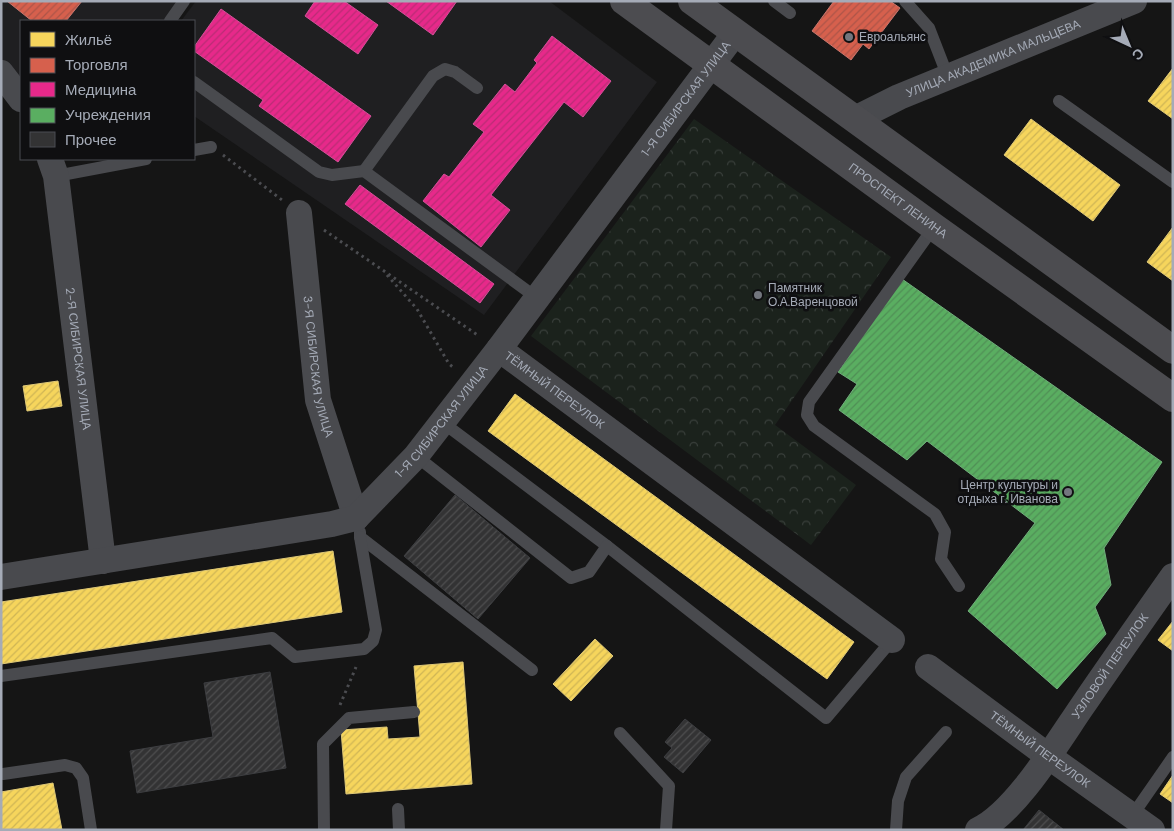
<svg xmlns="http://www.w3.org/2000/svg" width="1174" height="831" font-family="'DM Sans',sans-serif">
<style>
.built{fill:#1f1f21}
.forest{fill:url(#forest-crowns)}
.homes{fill:url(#homes-hatch);stroke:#dec877}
.shops{fill:url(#shops-hatch);stroke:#c7766d}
.health{fill:url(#health-hatch);stroke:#d35098}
.public{fill:url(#public-hatch);stroke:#70ad7b}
.building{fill:url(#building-hatch);stroke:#3d3e41}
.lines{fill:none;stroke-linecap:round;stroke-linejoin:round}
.path{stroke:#4b4c50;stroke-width:3;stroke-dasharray:2.5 4;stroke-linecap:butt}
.service{stroke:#494a4e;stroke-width:12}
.minor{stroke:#494a4e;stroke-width:26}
.trunk{stroke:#4c4c50;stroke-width:28}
.poi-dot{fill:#73767e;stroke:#0f0f11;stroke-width:2}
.labels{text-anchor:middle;stroke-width:5;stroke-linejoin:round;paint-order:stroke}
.poi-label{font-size:12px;fill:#a5abb7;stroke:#0f0f11;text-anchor:start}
.street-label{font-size:12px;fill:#a5abb7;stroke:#0f0f11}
</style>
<defs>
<pattern id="forest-crowns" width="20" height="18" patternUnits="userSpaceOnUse" patternTransform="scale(1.25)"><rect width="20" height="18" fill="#1b221c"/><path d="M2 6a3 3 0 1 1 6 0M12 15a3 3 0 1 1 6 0" fill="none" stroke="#393f3b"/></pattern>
<pattern id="homes-hatch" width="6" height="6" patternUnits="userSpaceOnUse" patternTransform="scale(1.25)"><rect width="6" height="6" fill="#f6d55c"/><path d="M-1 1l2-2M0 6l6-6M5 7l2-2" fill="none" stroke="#cfb555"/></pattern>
<pattern id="shops-hatch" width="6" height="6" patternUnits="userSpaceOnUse" patternTransform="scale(1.25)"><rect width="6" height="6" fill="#d6604d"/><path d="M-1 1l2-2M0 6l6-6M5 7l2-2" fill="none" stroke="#ad5548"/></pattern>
<pattern id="health-hatch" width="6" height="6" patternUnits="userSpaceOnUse" patternTransform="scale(1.25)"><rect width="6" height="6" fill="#e7298a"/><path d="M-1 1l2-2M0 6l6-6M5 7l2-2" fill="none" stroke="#ba2c75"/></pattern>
<pattern id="public-hatch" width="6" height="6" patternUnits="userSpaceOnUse" patternTransform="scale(1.25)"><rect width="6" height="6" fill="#5aae61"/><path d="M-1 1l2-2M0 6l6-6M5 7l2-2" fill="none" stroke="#508f56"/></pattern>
<pattern id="building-hatch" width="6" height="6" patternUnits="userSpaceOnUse" patternTransform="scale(1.25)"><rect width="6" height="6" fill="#333334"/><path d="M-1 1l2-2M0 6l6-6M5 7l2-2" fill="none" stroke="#4e4e4f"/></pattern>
</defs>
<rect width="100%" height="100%" fill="#151515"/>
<g class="built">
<path d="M1,1h191l-15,20h-156v76l-20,-22z"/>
<path d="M196,1h353l108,81 -173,233 -290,-199v-95h-13z"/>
</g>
<path class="forest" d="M694,119l197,138 -116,168 81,60 -45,60 -280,-209z"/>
<g class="homes">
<path d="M1173,68v51l-25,-18z"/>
<path d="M1031,119l89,66 -27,36 -89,-66z"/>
<path d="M1173,227v54l-26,-19z"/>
<path d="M58,381l4,25 -35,5 -4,-25z"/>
<path d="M515,394l339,248 -27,37 -339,-248z"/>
<path d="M333,551l9,61 -341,52v-62z"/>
<path d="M1173,621v30l-15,-11z"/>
<path d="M595,639l18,17 -42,45 -18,-17z"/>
<path d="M463,662l9,122 -126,10 -5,-64 46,-3 1,12 32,-2 -6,-71z"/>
<path d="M1173,775v28l-13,-9z"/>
<path d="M53,783l9,47h-61v-38z"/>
</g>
<g class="shops">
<path d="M7,1h75l-16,20h-34z"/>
<path d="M834,1h56l10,7 -31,41 -6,-5 -12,16 -39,-29z"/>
</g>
<g class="health">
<path d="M315,1h29l34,24 -20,29 -53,-38z"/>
<path d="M386,1h71l-24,34z"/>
<path d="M221,9l150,107 -33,46 -79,-56 4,-6 -69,-49v-4z"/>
<path d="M552,36l59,45 -28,36 -19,-15 -73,93 19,15 -29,37 -58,-46 21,-27 5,3 35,-45 -11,-8 32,-40 10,8 22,-29 -3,-3z"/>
<path d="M360,185l134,99 -14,19 -135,-99z"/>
</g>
<path class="public" d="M902,279l260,183 -58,86 7,37 -16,22 11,27 -49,55 -89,-78 67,-88 -108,-82 -20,19 -68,-50 18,-26 -19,-12z"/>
<g class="building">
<path d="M455,495l75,63 -52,61 -74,-63z"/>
<path d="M270,672l16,96 -149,25 -7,-42 83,-14 -9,-54z"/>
<path d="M685,719l26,21 -28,33 -19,-16 8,-9 -7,-6z"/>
<path d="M1039,810l25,20h-41z"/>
</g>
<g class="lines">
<g class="path">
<path d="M223,155l59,45"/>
<path d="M324,230l155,106"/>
<path d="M387,275l30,34 32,55 5,4"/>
<path d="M340,705l16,-38"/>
</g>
<g class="service">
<path d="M774,1l16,12"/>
<path d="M905,1l24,27 19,49"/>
<path d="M170,21l14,-20"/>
<path d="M194,82l125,90 13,3 32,-4"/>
<path d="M477,88l-22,-16 -10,-3 -12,7 -69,95 173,127"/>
<path d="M1059,101l114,81"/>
<path d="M194,150l17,-3"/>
<path d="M56,176l90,-17"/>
<path d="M934,227l-125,175 -2,13 7,11 121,88 10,18 -4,27 18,27"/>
<path d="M442,422l165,124 219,172 66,-78"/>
<path d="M416,456l155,122 18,-6 18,-26"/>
<path d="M360,532v5l172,133"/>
<path d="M1,676l271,-38 23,19 69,-8 9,-8 3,-11 -16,-93"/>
<path d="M620,733l49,53 -3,44"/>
<path d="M3,774l62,-9 11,3 7,10 8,52"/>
<path d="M398,809l1,21"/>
<path d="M1132,816l41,-59"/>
<path d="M324,830l-1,-86 26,-26 65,-6"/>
<path d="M896,830l2,-29 8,-24 40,-45"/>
</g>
<g class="minor">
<path d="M1,73l20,26"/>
<path id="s1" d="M855,119l44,-22 235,-96"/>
<path id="s2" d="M50,159l6,17 47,385"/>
<path id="s3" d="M299,213l19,187 38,118"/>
<path id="s4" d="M499,349l393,291"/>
<path id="s5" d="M1,577l331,-53 24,-6 60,-62 83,-107 236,-316"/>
<path id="s6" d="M928,667l120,89 104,74"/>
<path id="s7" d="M978,830c37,-17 79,-87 103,-122 30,-44 61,-88 92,-132"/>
</g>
<g class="trunk">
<path id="s8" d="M624,1l310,226 239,171"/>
<path d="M692,1l481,349"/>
</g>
</g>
<g class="poi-dot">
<circle cx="849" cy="37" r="5"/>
<circle cx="758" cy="295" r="5"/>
<circle cx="1068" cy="492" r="5"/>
</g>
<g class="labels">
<g class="poi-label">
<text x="859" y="41">Евроальянс</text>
<text x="768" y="292">Памятник<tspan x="768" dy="14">О.А.Варенцовой</tspan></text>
<text x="1058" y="489" text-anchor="end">Центр культуры и<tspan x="1058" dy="14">отдыха г. Иванова</tspan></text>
</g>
<g class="street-label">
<text dy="4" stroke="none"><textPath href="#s1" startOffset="151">УЛИЦА АКАДЕМИКА МАЛЬЦЕВА</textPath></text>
<text dy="4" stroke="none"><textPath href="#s5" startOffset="894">1-Я СИБИРСКАЯ УЛИЦА</textPath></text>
<text dy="4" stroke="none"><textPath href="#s8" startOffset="339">ПРОСПЕКТ ЛЕНИНА</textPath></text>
<text dy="4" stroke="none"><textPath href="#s2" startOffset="202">2-Я СИБИРСКАЯ УЛИЦА</textPath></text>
<text dy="4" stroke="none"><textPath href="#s3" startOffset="155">3-Я СИБИРСКАЯ УЛИЦА</textPath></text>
<text dy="4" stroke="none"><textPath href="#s4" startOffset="69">ТЁМНЫЙ ПЕРЕУЛОК</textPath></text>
<text dy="4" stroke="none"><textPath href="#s5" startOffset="489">1-Я СИБИРСКАЯ УЛИЦА</textPath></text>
<text dy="4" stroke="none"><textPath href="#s7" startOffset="212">УЗЛОВОЙ ПЕРЕУЛОК</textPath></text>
<text dy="4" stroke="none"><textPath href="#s6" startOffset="139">ТЁМНЫЙ ПЕРЕУЛОК</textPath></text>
</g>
</g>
<rect width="1174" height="831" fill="none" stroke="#a5abb7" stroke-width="5"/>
<rect x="20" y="20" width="175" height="140" fill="#0f0f11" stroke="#4b4d53"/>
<rect x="30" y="32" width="25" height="15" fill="#f6d55c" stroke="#4b4d53"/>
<text x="65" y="45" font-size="15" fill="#a5abb7">Жильё</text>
<rect x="30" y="58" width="25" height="15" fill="#d6604d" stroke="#4b4d53"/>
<text x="65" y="70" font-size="15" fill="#a5abb7">Торговля</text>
<rect x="30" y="82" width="25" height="15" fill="#e7298a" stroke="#4b4d53"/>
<text x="65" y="95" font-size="15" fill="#a5abb7">Медицина</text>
<rect x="30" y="108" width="25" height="15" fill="#5aae61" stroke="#4b4d53"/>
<text x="65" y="120" font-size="15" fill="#a5abb7">Учреждения</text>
<rect x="30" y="132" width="25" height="15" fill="#333334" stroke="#4b4d53"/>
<text x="65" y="145" font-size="15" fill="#a5abb7">Прочее</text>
<g transform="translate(1129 45) rotate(136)" stroke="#0f0f11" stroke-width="4" paint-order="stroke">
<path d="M0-4L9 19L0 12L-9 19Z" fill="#a5abb7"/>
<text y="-8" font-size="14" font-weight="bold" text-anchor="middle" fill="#a5abb7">С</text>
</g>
</svg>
